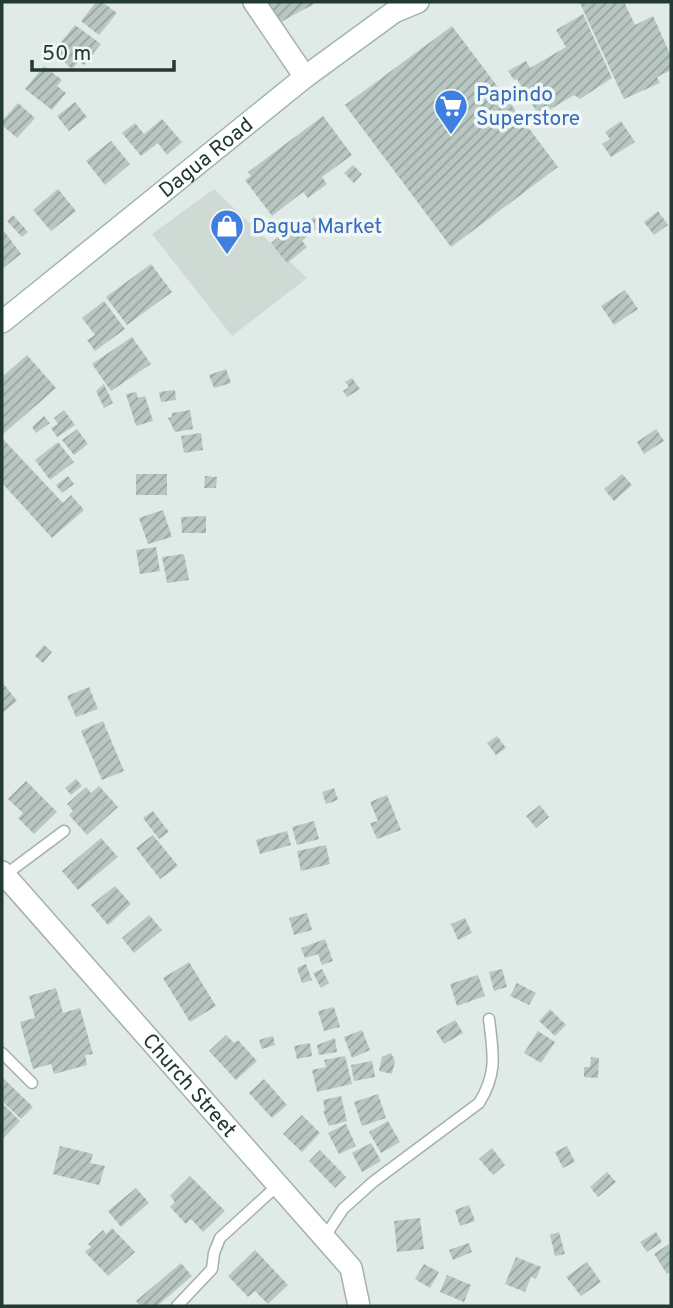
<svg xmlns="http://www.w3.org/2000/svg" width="673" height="1308" font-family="Overpass,sans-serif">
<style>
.built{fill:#cfdad5}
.building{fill:url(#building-hatch)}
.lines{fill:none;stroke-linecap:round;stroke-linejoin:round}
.lane-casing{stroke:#a3b1ad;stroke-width:13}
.street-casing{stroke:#a3b1ad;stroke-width:24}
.secondary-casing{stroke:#a0b5ae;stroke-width:24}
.lane{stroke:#fff;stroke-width:10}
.street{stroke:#fff;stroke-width:21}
.secondary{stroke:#fff;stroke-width:21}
.labels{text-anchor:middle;stroke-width:7;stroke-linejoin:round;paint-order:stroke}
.shop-label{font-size:21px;fill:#366cbe;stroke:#f0f7f4;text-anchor:start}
.street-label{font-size:21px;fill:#223934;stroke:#f0f7f4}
</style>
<defs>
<pattern id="building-hatch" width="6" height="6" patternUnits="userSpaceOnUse" patternTransform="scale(1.75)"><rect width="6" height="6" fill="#b9c7c2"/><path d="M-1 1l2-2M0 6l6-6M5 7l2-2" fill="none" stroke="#96a39e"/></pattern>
</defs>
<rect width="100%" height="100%" fill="#e0eae6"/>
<path class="built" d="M214,189l93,89 -75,58 -80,-102z"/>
<g class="building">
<path d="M96,2h6l15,11 -18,22 -18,-14z"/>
<path d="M267,2h46l1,2 -35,19z"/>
<path d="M584,2h40l11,23 18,-9 18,40v14l-14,7 3,6 -36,16 -44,-96z"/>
<path d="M583,14l29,64 -32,21 -6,-4 -35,21 -22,-37 -3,1 -6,-9 18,-10 4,7 36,-21 -10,-17z"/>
<path d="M75,25l26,19 -17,21 -5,-4 -7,8 -19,-17z"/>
<path d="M452,26l106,141 -107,80 -106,-142z"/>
<path d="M44,66l18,14 -5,6 9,7 -14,17 -27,-21z"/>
<path d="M75,102l12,15 -18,14 -12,-15z"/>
<path d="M18,103l17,15 -18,20 -15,-13v-4z"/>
<path d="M323,116l29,39 -30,22 5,7 -19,14 -5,-6 -31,24 -27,-36 6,-4 -3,-4z"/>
<path d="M162,119l20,23 -15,13 -9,-12 -17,13 -19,-23 13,-10 9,11z"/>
<path d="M621,121l14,21 -24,15 -9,-13 8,-5 -5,-7z"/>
<path d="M111,141l19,23 -25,21 -19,-24z"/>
<path d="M353,165l9,9 -8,9 -10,-10z"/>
<path d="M58,189l18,22 -25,20 -18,-21z"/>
<path d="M658,211l10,14 -14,10 -10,-13z"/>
<path d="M13,215l15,17 -6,5 -15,-16z"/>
<path d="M314,217l7,8 -19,16 5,6 -20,16 -16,-20 22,-18 4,6z"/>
<path d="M4,231l17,23 -19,15v-37z"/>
<path d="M151,264l21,28 -45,33 -21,-28z"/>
<path d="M625,290l13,19 -24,16 -13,-19z"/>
<path d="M104,301l21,28 -30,22 -8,-11 8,-5 -13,-17z"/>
<path d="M132,337l19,27 -40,27 -19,-27z"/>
<path d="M27,355l29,33 -54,47v-58z"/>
<path d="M226,369l5,14 -17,5 -5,-13z"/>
<path d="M352,378l8,11 -13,8 -4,-6 6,-4 -4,-5z"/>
<path d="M104,384l9,19 -9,5 -8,-17z"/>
<path d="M175,390l1,10 -15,2 -2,-10z"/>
<path d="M136,392l2,6 7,-2 8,25 -17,5 -10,-32z"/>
<path d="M64,410l11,15 -18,12 -6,-9 7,-4 -4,-6z"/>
<path d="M190,410l3,19 -18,3 -7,-14 4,-1v-4z"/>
<path d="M44,416l6,7 -14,10 -4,-6z"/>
<path d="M77,429l11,15 -14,11 -12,-15z"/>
<path d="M656,429l8,12 -20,13 -7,-12z"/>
<path d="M201,433l2,17 -19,3 -3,-17z"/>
<path d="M2,438l61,65 8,-8 13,15 -32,28 -50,-55z"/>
<path d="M58,442l16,20 -24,18 -15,-20z"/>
<rect x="136" y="474" width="31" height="21"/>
<path d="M622,474l10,11 -18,16 -10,-12z"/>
<path d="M68,476l6,8 -12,9 -6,-8z"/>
<path d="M205,476l12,1 -1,11h-12z"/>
<path d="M163,510l9,27 -24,7 -9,-26z"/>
<path d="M206,516v17h-24l-1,-16z"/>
<path d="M156,547l4,24 -20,3 -4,-24z"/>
<path d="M184,554l5,26 -22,3 -5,-26z"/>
<path d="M44,645l8,7 -9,11 -8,-7z"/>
<path d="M3,683l14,18 -15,12v-29z"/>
<path d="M89,687l9,22 -22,8 -9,-21z"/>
<path d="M103,721l21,50 -22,9 -21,-49z"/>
<path d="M497,736l9,12 -10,7 -9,-12z"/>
<path d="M76,779l6,7 -11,9 -6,-7z"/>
<path d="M26,781l31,31 -23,22 -16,-16 5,-5 -15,-14z"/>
<path d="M99,786l19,21 -31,28 -18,-20 4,-4 -6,-7 19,-17 5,6z"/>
<path d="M334,788l4,12 -12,4 -4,-12z"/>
<path d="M387,795l14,35 -24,9 -7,-16 8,-2 -8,-19z"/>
<path d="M540,805l9,12 -13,11 -10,-12z"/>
<path d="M153,811l16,21 -10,7 -16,-21z"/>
<path d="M314,821l5,18 -22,6 -5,-18z"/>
<path d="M287,831l4,14 -31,9 -4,-14z"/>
<path d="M153,835l25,31 -18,13 -24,-31z"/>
<path d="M101,838l17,19 -40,33 -16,-19z"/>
<path d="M326,845l4,19 -29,7 -4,-20z"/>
<path d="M115,886l16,18 -23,21 -17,-20z"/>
<path d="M307,913l5,17 -18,5 -5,-17z"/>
<path d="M149,915l13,15 -28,23 -12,-15z"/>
<path d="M465,918l7,15 -14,7 -7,-16z"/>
<path d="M325,939l8,22 -11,4 -4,-11 -13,4 -4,-10z"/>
<path d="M189,962l27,44 -26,16 -27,-44z"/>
<path d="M306,964l6,16 -10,3 -5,-15z"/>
<path d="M322,969l7,14 -8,5 -8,-15z"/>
<path d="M502,969l5,18 -13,4 -5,-19z"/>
<path d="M478,975l7,21 -28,10 -7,-22z"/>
<path d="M517,983l19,10 -7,12 -19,-9z"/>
<path d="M56,988l7,25 17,-5 13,46 -8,1 2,10 -33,9 -3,-10 -18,5 -13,-47 15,-4 -6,-22z"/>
<path d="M334,1007l6,20 -16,4 -6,-20z"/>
<path d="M550,1009l16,16 -11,11 -16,-15z"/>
<path d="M455,1020l8,13 -19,11 -8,-13z"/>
<path d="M362,1030l8,20 -18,8 -8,-21z"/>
<path d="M538,1031l17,11 -14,21 -17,-10z"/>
<path d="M226,1035l8,8 4,-3 19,21 -21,19 -27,-29z"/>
<path d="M273,1036l2,9 -13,4 -3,-9z"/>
<path d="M335,1038l2,14 -18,3 -2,-10z"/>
<path d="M310,1043l2,13 -15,3 -3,-13z"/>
<path d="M391,1053l4,8 -3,13 -13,-3 3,-14z"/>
<path d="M345,1056l7,28 -35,8 -5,-22 14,-3 -2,-7z"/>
<path d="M591,1057l8,1 -1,20 -14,-1v-10h6z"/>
<path d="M372,1061l3,16 -21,4 -3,-16z"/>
<path d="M2,1077l31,30 -12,12 -19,-18z"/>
<path d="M264,1079l23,26 -15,13 -23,-25z"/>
<path d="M378,1094l8,24 -24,8 -8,-24z"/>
<path d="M341,1096l6,25 -18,5 -6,-15 2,-1 -2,-10z"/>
<path d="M2,1103l18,18 -18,19z"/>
<path d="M302,1115l18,18 -18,19 -19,-18z"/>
<path d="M388,1121l12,21 -19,11 -12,-21z"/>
<path d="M346,1124l10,22 -17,8 -11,-21z"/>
<path d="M371,1143l10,18 -19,11 -10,-19z"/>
<path d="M60,1146l33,8 -3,9 15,3 -6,19 -46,-11z"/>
<path d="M567,1146l8,16 -12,6 -8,-16z"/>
<path d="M492,1148l13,17 -12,10 -14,-16z"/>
<path d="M320,1150l26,27 -11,11 -26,-27z"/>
<path d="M607,1172l9,10 -18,15 -8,-10z"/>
<path d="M190,1176l35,35 -22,21 -12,-13 -5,5 -16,-17 5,-5 -5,-6z"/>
<path d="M136,1188l13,15 -28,24 -13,-16z"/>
<path d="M469,1205l6,16 -15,5 -5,-16z"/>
<path d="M420,1218l4,31 -27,3 -3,-31z"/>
<path d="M112,1228l23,24 -27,24 -23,-24 6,-5 -3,-3 15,-14 3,4z"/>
<path d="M559,1232l6,22 -10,2 -5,-21z"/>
<path d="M656,1232l6,10 -15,10 -7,-10z"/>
<path d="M469,1243l3,9 -19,8 -4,-10z"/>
<path d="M669,1244l2,27 -4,3 -13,-20z"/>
<path d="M255,1250l33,35 -20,19 -13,-13 -7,6 -20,-21z"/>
<path d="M516,1257l25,10 -5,12 -5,-2 -6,15 -20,-8z"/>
<path d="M587,1262l14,20 -20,14 -15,-19z"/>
<path d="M181,1263l11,13 -35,30h-17l-4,-5z"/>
<path d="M424,1264l15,8 -9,16 -15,-9z"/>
<path d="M447,1275l24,10 -7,17 -24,-10z"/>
</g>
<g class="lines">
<g class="lane-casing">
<g id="lane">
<path d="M5,875l59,-44"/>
<path d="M2,1053l30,30"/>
<path d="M324,1238l19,-29 30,-27 106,-79c19,-30 14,-50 10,-84"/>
<path d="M177,1306l35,-37 2,-16 6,-15 58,-53"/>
</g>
</g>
<g class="street-casing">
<g id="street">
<path d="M254,2l51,75"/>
<path id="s1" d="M2,872l349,396 8,38"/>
</g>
</g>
<g class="secondary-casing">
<g id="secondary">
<path id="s2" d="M2,322l303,-245 89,-65 24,-10"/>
</g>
</g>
<use href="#lane" class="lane"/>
<use href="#street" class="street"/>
<use href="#secondary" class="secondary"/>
</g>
<defs>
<g id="supermarket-pin" transform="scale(1.75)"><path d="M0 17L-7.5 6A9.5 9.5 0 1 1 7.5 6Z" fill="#3f7fe0" stroke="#f0f7f4"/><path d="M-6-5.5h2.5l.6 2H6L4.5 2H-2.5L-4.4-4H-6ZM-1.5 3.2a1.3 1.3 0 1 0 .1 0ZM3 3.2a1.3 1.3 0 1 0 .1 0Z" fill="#fff"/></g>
<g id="shop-pin" transform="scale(1.75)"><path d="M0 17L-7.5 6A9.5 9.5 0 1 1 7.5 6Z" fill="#3f7fe0" stroke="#f0f7f4"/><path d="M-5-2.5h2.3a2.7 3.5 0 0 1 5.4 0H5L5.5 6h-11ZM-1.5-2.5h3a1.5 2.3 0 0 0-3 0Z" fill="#fff"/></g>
</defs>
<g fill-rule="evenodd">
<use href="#supermarket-pin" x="451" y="106"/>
<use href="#shop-pin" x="227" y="226"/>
</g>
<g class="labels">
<g class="shop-label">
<text x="476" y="101">Papindo<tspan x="476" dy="24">Superstore</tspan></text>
<text x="252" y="233">Dagua Market</text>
</g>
<g class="street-label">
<text dy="7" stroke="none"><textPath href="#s2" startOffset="262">Dagua Road</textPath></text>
<text dy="7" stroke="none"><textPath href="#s1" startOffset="284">Church Street</textPath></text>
</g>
</g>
<rect width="673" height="1308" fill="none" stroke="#223934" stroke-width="7"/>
<path d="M32 60v10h142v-10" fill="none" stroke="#223934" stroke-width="3.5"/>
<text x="42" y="60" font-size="21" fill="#223934" stroke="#f0f7f4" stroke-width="5" paint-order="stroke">50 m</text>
</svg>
